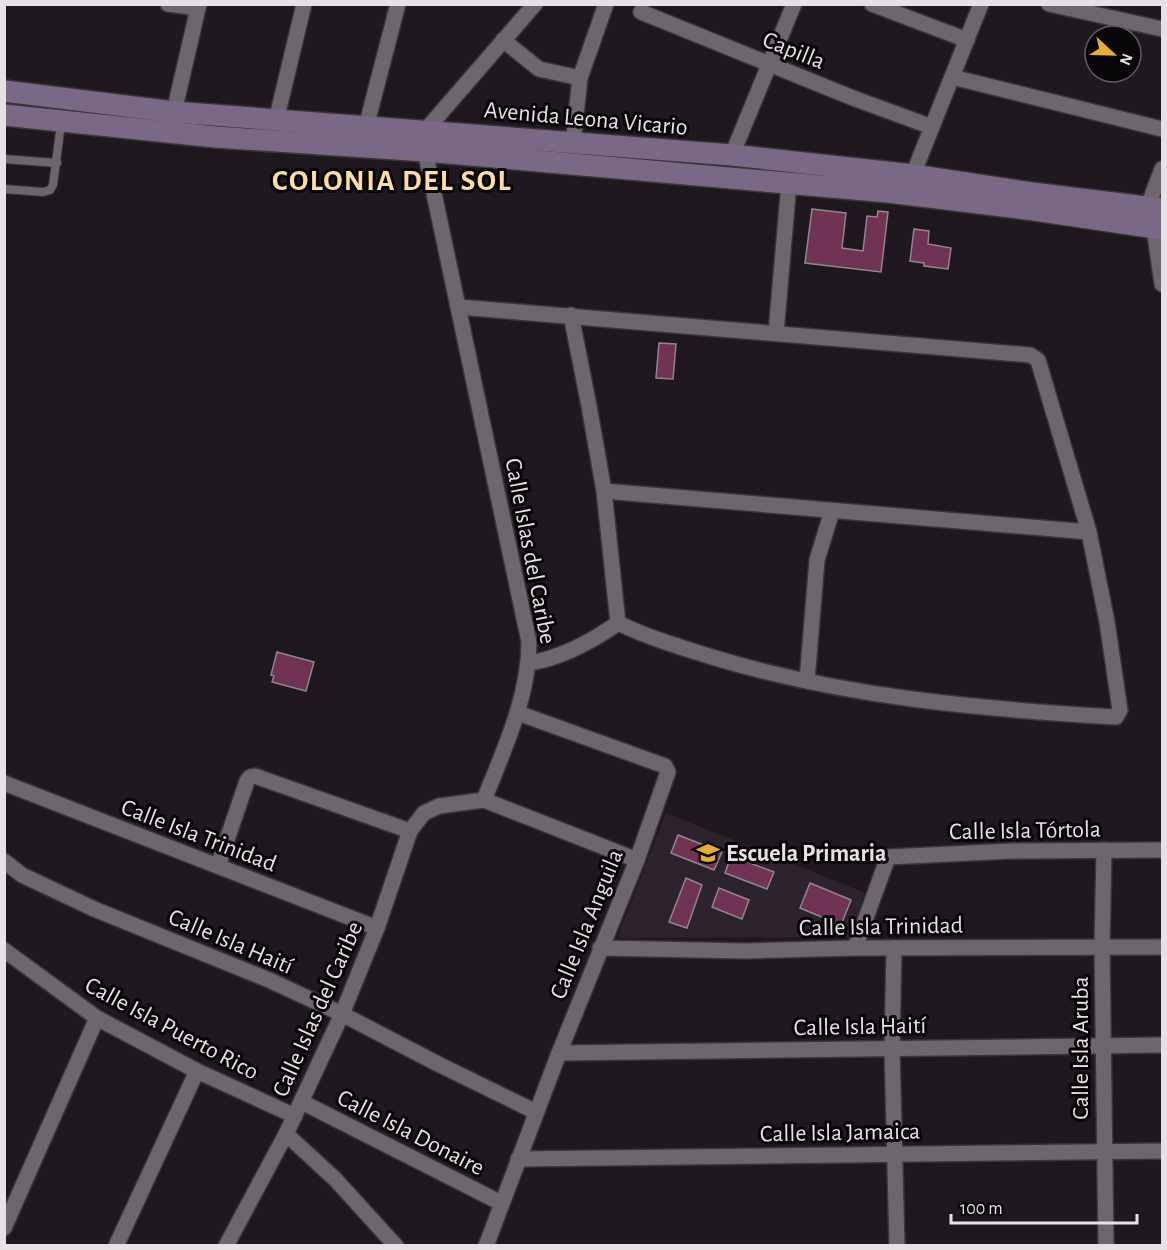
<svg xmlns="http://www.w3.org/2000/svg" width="1167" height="1250" font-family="'Alegreya Sans',sans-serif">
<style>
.built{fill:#2d232d}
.building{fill:#703353;stroke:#91868b;stroke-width:1.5}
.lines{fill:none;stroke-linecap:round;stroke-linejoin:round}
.lane-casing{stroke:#393539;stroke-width:10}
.street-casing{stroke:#393539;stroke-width:18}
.secondary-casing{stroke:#393539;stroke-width:24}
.lane{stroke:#6d666d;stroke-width:8}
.street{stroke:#6d666d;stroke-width:15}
.secondary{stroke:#796987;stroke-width:21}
.labels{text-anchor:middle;stroke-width:6;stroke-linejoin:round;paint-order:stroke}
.street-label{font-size:24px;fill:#e5e1e5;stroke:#070507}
.poi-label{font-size:24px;font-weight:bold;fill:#e5e1e5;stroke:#070507;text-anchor:start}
.district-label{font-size:30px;font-weight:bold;letter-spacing:1.5px;fill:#fddda5;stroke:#070507}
</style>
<rect width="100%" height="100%" fill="#1f191f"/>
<path class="built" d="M666,813l199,80 -16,44 -232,1z"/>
<g class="building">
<path d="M812,209l34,4 -4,35 21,3 4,-35 10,1 1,-6 10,1 -7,60 -76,-9z"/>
<path d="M914,229l15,2 -1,13 23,4 -3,21 -24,-3v-3l-14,-2z"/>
<path d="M659,343l17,1 -3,35 -17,-1z"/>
<path d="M277,652l37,10 -8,29 -34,-9 2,-6 -3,-1z"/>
<path d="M678,835l44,17 -8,18 -43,-17z"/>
<path d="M731,856l43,16 -7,17 -42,-16z"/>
<path d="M686,878l16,7 -15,43 -18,-6z"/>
<path d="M810,883l41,17 -10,25 -41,-17z"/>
<path d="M719,888l30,12 -7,19 -30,-12z"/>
</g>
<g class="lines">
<g class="lane-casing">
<g id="lane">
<path d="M4,159l53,4"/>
<path d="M4,189l39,3 7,-2 3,-5 8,-61"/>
</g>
</g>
<g class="street-casing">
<g id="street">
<path d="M168,4l30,4"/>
<path d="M872,4l95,36"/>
<path d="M1049,4l113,25"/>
<path d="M641,12l212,86 79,29"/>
<path d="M503,40l36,29 41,9"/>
<path d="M952,77l210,52"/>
<path d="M174,112l25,-108"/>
<path d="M276,121l28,-117"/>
<path d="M366,127l32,-123"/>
<path d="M573,143l7,-65 26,-74"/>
<path d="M732,155l62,-151"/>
<path d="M1162,169c-6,18 -21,42 -8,59l8,56"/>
<path d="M910,182l71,-178"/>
<path d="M459,307l571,48 8,5 51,172 18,90 13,88 -4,7c-136,-8 -273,-20 -404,-60 -32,-10 -63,-19 -94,-34"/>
<path d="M571,315l18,91 15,85 14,132"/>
<path d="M776,333l13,-150"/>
<path d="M604,491l485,41"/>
<path d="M529,663c33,-5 62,-21 89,-40"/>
<path d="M807,681l10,-121 15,-49"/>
<path d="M4,783l373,145"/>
<path d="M484,800l153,60"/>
<path d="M1104,850l-2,97 4,299"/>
<path d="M4,861l18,14 72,34 175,71 73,34 96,50 98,48"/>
<path d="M218,866l29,-85 3,-4 5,-1 155,55"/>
<path d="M600,948l146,3 109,-3 307,-1"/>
<path d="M855,948l33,-91 124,-6 150,-1"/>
<path d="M894,948l-2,100 5,198"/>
<path d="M4,950l93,68 100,53 98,45"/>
<path d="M559,1053l603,-8"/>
<path d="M302,1102l199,101"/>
<path d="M286,1134l49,45 61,67"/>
<path d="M518,1159l644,-8"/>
<path d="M4,1228l93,-210"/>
<path d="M116,1246l81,-175"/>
<path d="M226,1246l60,-112 56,-120 35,-86 33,-97 14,-18 15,-7 45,-6c20,-51 45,-103 45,-158l-104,-491v-20l110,-127"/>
<path d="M486,1246l73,-193 78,-193 31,-88 -3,-6 -147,-53"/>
</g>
</g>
<g class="secondary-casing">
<g id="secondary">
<path d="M4,91l170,21 558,43 181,20 119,18 130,16"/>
<path d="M4,115l211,22 210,14 463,41 146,18 128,19"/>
</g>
</g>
<use href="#lane" class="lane"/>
<use href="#street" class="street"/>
<use href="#secondary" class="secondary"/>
</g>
<defs>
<g id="school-bare" transform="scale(1.8)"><path d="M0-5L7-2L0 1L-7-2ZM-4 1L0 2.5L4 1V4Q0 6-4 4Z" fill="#e5ad35" stroke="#070507" stroke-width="2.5" paint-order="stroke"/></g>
</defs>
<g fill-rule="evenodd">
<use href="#school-bare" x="708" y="853"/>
</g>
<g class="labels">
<g class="street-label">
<text transform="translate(794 50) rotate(22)" y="8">Capilla</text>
<text transform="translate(586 118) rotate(5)" y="8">Avenida Leona Vicario</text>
<text transform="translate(531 551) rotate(79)" y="8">Calle Islas del Caribe</text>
<text transform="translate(1025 830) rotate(-1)" y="8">Calle Isla Tórtola</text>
<text transform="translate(199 835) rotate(21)" y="8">Calle Isla Trinidad</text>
<text transform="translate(586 924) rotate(-68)" y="8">Calle Isla Anguila</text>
<text transform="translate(881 926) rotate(-1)" y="8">Calle Isla Trinidad</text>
<text transform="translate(231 941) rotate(23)" y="8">Calle Isla Haití</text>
<text transform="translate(317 1009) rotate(-66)" y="8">Calle Islas del Caribe</text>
<text transform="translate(860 1026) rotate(-1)" y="8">Calle Isla Haití</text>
<text transform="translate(172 1028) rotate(28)" y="8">Calle Isla Puerto Rico</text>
<text transform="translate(1080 1048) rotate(-90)" y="8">Calle Isla Aruba</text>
<text transform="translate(411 1132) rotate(27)" y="8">Calle Isla Donaire</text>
<text transform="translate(840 1132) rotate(-1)" y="8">Calle Isla Jamaica</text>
</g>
<g class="poi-label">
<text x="726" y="861">Escuela Primaria</text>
</g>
<g class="district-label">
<text x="392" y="190">COLONIA DEL SOL</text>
</g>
</g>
<rect width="1167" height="1250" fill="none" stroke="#e5e1e5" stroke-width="12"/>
<g transform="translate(1113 54) rotate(112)"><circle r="28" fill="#070507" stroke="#605d60" stroke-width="1.5"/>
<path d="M0-4.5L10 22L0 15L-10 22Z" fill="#e5ad35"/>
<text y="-9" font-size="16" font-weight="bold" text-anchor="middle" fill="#e5e1e5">N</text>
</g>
<path d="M951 1214v9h186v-9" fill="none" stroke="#e5e1e5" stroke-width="3"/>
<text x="960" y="1214" font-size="18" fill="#e5e1e5" stroke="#070507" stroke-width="4.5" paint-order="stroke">100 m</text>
</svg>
